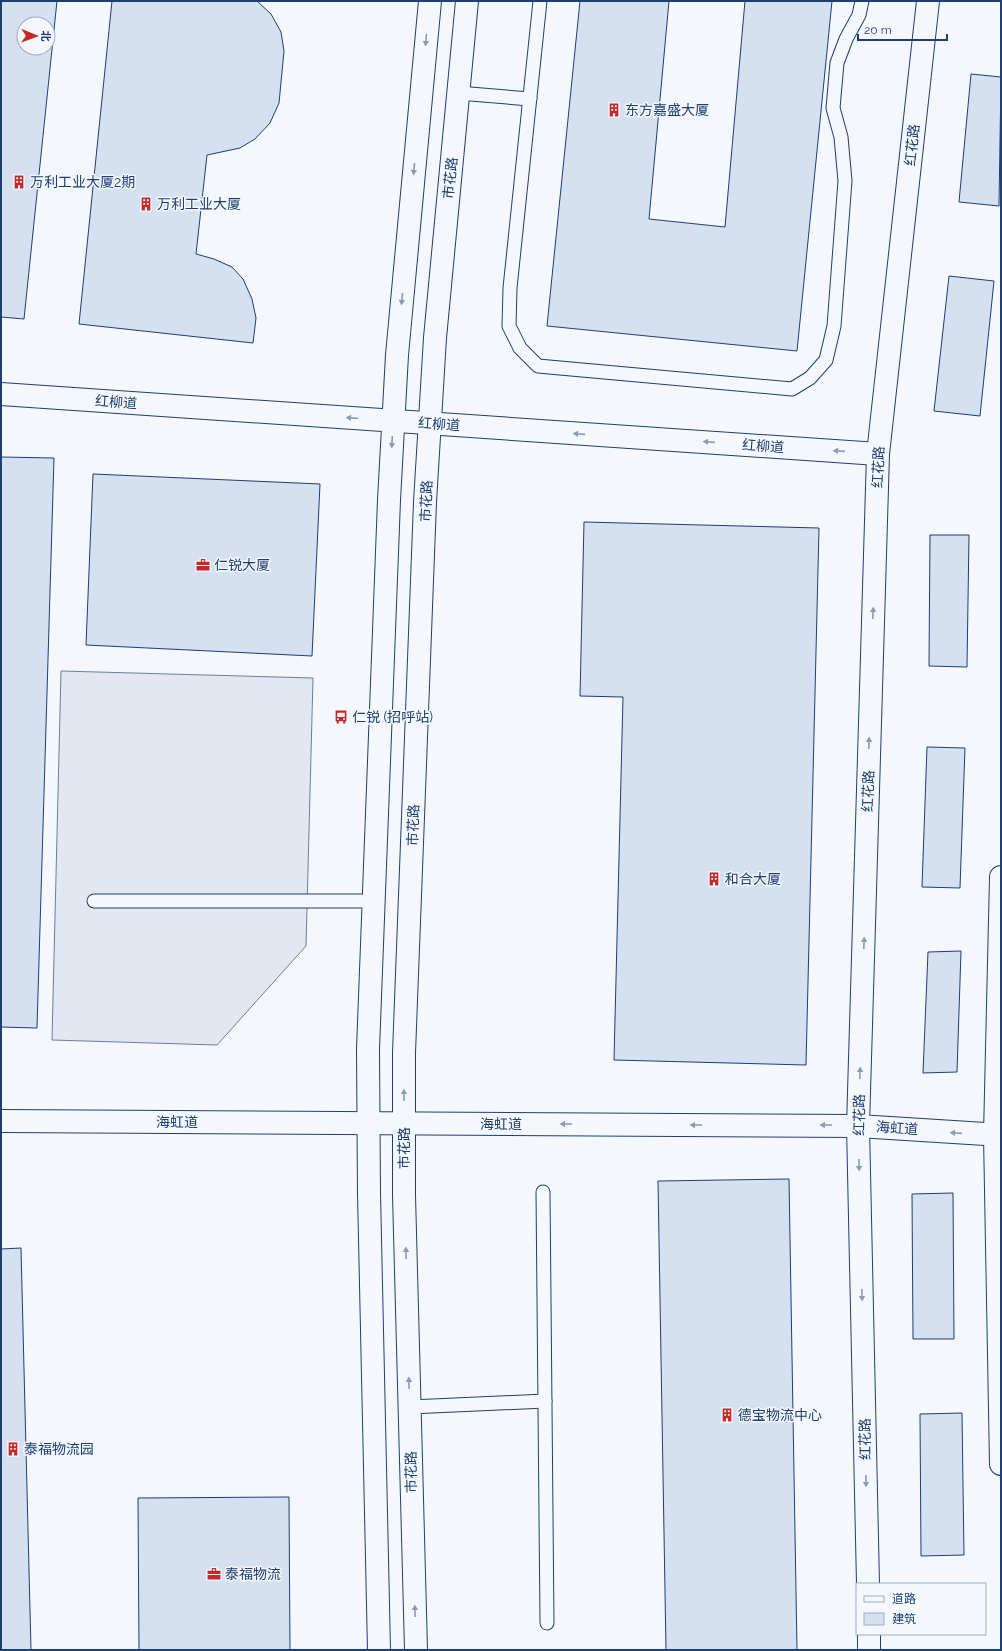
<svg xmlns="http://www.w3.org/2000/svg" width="1002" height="1651" font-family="Raleway,'Noto Sans SC',sans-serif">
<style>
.parking{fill:#e3e8f0;stroke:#687fa3}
.building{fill:#d5e0f0;stroke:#1d3f73;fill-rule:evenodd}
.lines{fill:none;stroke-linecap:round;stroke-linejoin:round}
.service-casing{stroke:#1d3f73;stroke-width:15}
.tertiary-casing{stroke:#1d3f73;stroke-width:24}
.secondary-casing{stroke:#1d3f73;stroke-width:24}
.service{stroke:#f4f7fb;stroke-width:13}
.tertiary{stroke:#f4f7fb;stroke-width:22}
.secondary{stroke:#f4f7fb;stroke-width:22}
.oneway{fill:#889bb7}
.labels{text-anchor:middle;stroke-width:3;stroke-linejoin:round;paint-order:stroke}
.poi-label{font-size:14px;fill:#1d3f73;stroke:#f4f7fb;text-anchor:start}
.street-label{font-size:14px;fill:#1d3f73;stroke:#f4f7fb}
</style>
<rect width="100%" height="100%" fill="#f4f7fb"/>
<path class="parking" d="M61,671l252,7 -7,268 -89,99 -165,-5z"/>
<g class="building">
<path d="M1,1h56l-33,318 -23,-2zM24,24h24v24h-24z"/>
<path d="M112,1h145l14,13 10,18 3,19 -5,52 -9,20 -15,16 -15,9 -33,7 -11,99 18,5 18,8 11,12 9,20 4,19 -3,25 -174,-19z"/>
<path d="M580,1h89l-20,218 76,8 20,-226h87l-35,350 -250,-25z"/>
<path d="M971,74l30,3 -2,129 -40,-4z"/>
<path d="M949,276l45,5 -14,135 -46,-5z"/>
<path d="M1,457l53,1 -17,570 -36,-1z"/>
<path d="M93,474l227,10 -8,172 -226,-11z"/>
<path d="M584,522l235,6 -13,537 -192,-5 9,-363 -43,-1z"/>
<path d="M930,535h39l-2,132 -38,-1z"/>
<path d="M927,747l38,1 -5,140 -38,-1z"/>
<path d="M961,951l-4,121 -34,1 5,-121z"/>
<path d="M789,1179l8,471h-131l-8,-469z"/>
<path d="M953,1193l1,146h-41l-1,-145z"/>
<path d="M21,1248l10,402h-30v-401z"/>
<path d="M962,1413l2,142 -43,1 -1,-142z"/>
<path d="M289,1497l1,153h-151l-1,-152z"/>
</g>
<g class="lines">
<g class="service-casing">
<g id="service">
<path d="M540,1l-30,287 -1,38 11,22 18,18 254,23 18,-11 16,-18 8,-34 11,-145 -4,-44 -8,-29 4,-45 9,-24 13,-24 3,-14"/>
<path d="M458,93l72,6"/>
<path d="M94,901h279"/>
<path d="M543,1192l4,431"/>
<path d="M410,1407l135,-6"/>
</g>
</g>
<g class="tertiary-casing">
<g id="tertiary">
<path d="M1,394l877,60"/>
<path d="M1001,877l-6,258 6,329"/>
<path d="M1,1121l857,5 143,9"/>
<path d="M868,1584l-10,-458 20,-672 50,-453"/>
<path d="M869,1634v16"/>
</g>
</g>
<g class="secondary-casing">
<g id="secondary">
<path d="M379,1650l-10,-457 -1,-144 21,-549 8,-145 33,-354"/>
<path d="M416,1650l-12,-455v-142l21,-551 10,-164 32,-337"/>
</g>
</g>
<use href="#service" class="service"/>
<use href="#tertiary" class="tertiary"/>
<use href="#secondary" class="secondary"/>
</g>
<defs><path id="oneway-solid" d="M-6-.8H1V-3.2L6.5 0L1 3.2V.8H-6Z"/></defs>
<g class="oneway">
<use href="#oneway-solid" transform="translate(426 40) rotate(95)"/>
<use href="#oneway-solid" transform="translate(414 169) rotate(95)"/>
<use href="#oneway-solid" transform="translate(402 299) rotate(95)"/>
<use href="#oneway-solid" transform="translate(352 418) rotate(-176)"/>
<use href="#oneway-solid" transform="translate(579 434) rotate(-176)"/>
<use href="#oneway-solid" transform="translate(392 442) rotate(93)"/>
<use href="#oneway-solid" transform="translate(709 442) rotate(-176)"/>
<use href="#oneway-solid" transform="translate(839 451) rotate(-176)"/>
<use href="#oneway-solid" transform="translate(873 613) rotate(-88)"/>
<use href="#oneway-solid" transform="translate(869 743) rotate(-88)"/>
<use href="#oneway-solid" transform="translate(864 943) rotate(-88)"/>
<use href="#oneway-solid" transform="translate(860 1073) rotate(-88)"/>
<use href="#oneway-solid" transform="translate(404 1095) rotate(-91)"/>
<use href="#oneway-solid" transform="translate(566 1124) rotate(-180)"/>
<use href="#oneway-solid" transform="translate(696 1125) rotate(-180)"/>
<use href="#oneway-solid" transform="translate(826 1125) rotate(-180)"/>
<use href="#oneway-solid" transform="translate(956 1133) rotate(-176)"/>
<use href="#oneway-solid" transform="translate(859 1165) rotate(89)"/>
<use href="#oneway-solid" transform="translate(406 1253) rotate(-91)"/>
<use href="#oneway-solid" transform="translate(862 1295) rotate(89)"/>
<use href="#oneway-solid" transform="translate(409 1383) rotate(-91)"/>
<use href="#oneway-solid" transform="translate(866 1481) rotate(89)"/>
<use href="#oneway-solid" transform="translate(415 1611) rotate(-91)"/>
</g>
<defs>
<g id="building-bare" transform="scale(1.08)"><path d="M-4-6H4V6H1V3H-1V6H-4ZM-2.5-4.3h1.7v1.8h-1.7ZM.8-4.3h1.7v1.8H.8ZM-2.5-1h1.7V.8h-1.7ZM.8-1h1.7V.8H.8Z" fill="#c62828" stroke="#f4f7fb" stroke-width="2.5" paint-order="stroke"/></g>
<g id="office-bare" transform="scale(1.08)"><path d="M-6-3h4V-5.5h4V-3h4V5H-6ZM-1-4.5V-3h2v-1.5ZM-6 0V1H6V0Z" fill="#c62828" stroke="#f4f7fb" stroke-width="2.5" paint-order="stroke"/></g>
<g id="bus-bare" transform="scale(1.08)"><path d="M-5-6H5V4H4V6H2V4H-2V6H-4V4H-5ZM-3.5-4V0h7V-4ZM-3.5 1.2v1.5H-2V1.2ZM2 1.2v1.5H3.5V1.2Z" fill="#c62828" stroke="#f4f7fb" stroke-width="2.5" paint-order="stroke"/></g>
</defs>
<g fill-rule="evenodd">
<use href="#building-bare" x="614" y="110"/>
<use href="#building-bare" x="19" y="182"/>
<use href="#building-bare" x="146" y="204"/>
<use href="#office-bare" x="203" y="565"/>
<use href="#bus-bare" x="341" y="717"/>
<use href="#building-bare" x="714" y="879"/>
<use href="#building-bare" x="727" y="1415"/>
<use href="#building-bare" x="13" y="1449"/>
<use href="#office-bare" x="214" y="1574"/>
</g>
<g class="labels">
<g class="poi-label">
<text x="625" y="115">东方嘉盛大厦</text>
<text x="30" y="187">万利工业大厦2期</text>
<text x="157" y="209">万利工业大厦</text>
<text x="214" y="570">仁锐大厦</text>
<text x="352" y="722">仁锐 (招呼站)</text>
<text x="725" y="884">和合大厦</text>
<text x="738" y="1420">德宝物流中心</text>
<text x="24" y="1454">泰福物流园</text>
<text x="225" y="1579">泰福物流</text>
</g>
<g class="street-label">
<text transform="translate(912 145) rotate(-84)" y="5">红花路</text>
<text transform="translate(450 178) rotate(-84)" y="5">市花路</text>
<text transform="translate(116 402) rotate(4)" y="5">红柳道</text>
<text transform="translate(439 424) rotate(4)" y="5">红柳道</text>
<text transform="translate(763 446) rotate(4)" y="5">红柳道</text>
<text transform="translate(878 467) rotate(-87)" y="5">红花路</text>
<text transform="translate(426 501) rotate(-87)" y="5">市花路</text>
<text transform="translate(868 791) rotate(-88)" y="5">红花路</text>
<text transform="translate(413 825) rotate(-88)" y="5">市花路</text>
<text transform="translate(859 1115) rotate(-89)" y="5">红花路</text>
<text x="177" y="1127">海虹道</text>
<text x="501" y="1129">海虹道</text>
<text transform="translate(897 1128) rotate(4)" y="5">海虹道</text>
<text transform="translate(404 1148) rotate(-90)" y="5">市花路</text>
<text transform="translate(865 1439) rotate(-91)" y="5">红花路</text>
<text transform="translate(411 1472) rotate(-91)" y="5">市花路</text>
</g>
</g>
<rect width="1002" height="1651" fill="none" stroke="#1d3f73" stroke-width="4"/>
<rect x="856" y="1583" width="130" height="52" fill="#f4f7fb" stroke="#9eadc5"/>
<rect x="864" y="1596" width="20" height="6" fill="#f4f7fb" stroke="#9eadc5"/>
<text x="892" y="1603" font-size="12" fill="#1d3f73">道路</text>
<rect x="864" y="1613" width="20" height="12" fill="#d5e0f0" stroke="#9eadc5"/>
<text x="892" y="1623" font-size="12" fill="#1d3f73">建筑</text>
<g transform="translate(36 36) rotate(91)"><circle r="19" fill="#f4f7fb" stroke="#9eadc5"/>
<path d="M0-3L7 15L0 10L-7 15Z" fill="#c62828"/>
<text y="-6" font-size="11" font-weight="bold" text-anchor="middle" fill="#1d3f73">北</text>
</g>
<path d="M858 34v6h89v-6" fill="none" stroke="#1d3f73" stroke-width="2"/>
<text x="864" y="34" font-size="12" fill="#1d3f73" stroke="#f4f7fb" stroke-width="3" paint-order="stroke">20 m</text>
</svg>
